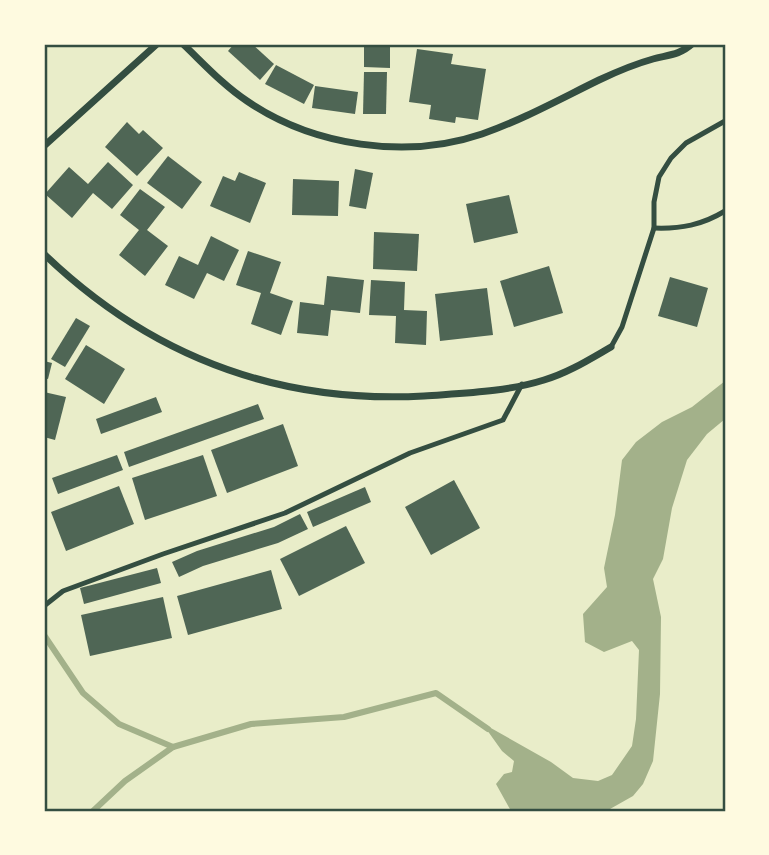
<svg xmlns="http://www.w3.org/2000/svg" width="769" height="855" font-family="Manrope,sans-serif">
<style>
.water{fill:#a3b18a}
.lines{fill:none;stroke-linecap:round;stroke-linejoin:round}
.stream{stroke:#a3b18a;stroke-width:6}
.building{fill:#4f6655}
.service{stroke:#344e41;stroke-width:5}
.minor{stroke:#344e41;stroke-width:7}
.neatline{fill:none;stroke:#344e41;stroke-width:2.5}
</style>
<rect width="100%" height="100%" fill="#e9edc9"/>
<path class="water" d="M725,381v38l-18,15 -20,26 -15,48 -9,51 -10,20 8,38 -1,77 -7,67 -10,23 -10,12 -23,13 -12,2h-87l-15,-27 8,-10 8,-2 2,-11 -12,-10 -20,-28 69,39 22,16 25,3 14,-6 20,-29 4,-27 3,-69 -7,-9 -28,11 -19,-10 -2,-28 24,-27 -3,-19 11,-53 7,-55 14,-18 26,-20 30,-15z"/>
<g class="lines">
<g class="stream">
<path d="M44,635l39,58 36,31 54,23"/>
<path d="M93,811l32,-30 48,-34 78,-23 93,-7 92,-24 52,36"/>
</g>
</g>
<g class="building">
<path d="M234,44h18l22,20 -14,16 -32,-29z"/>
<path d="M364,44h26v24l-26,-1z"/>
<path d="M417,49l36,5 -2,10 35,5 -8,51 -22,-3 -1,6 -26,-4 2,-14 -22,-3z"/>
<path d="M276,65l38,20 -10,19 -39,-20z"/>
<path d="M364,72h23l-1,42h-23z"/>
<path d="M315,86l43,6 -3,22 -43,-6z"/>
<path d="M127,122l12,12 4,-4 20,18 -26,28 -32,-29z"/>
<path d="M168,156l34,26 -20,27 -35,-26z"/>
<path d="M108,162l25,23 -21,24 -19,-16 -21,25 -27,-24 24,-27 19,17z"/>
<path d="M355,169l18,4 -7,36 -17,-3z"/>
<path d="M239,172l27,11 -16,40 -40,-17 13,-30 12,5z"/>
<path d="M293,179l46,2 -1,35 -46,-1z"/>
<path d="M140,189l25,18 -18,23 21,16 -23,30 -26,-21 20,-25 -19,-15z"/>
<path d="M509,195l9,38 -44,10 -8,-39z"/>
<path d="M374,232l45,2 -2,37 -44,-2z"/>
<path d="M211,236l28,14 -15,31 -17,-8 -13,26 -29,-14 14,-29 19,9z"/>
<path d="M248,251l33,11 -11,31 23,8 -12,34 -30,-11 10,-31 -25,-8z"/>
<path d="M549,266l14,47 -49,14 -14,-46z"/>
<path d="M327,276l37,4 -4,33 -29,-3 -3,26 -31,-3 3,-31 24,3z"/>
<path d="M670,277l38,11 -11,39 -39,-11z"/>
<path d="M371,280l34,2 -1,28 23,1 -1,34 -31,-2 1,-27 -27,-1z"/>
<path d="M487,288l6,47 -53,6 -5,-47z"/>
<path d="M76,318l14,8 -25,41 -14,-8z"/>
<path d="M86,345l39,24 -21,35 -39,-25z"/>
<path d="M44,361l8,2 -4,16 -4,-1z"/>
<path d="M44,392l22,5 -11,43 -11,-3z"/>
<path d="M156,397l6,15 -61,22 -5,-15z"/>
<path d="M258,404l6,15 -135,48 -5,-15z"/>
<path d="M283,424l15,42 -71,27 -16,-43z"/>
<path d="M117,455l6,15 -65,24 -6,-16z"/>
<path d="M203,455l14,41 -72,24 -13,-42z"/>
<path d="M454,480l26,48 -49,27 -26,-48z"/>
<path d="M119,486l15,38 -68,27 -15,-39z"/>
<path d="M365,487l6,15 -58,25 -6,-15z"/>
<path d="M300,514l8,15 -30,14 -75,23 -24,11 -7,-15 25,-11 77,-24z"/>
<path d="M346,526l19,37 -66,33 -19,-37z"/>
<path d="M157,568l4,15 -77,21 -4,-16z"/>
<path d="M271,570l11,39 -94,26 -11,-39z"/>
<path d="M163,597l9,41 -82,18 -9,-41z"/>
</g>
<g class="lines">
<g class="service">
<path d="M654,228c27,1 48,-3 71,-17"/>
<path d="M611,347l11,-20 32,-99v-26l5,-25 12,-19 15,-15 39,-22"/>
<path d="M44,606l19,-15 100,-37 122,-41 125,-60 93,-33 19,-36"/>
</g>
<g class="minor">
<path d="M183,44c21,20 40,41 64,57 66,45 159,59 235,33 40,-14 78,-35 117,-54 17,-8 36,-16 54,-21 15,-4 27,-4 39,-15"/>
<path d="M44,146l113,-102"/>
<path d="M44,254c106,102 233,150 380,142 40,-3 82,-4 120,-16 24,-7 46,-21 67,-33"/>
</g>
</g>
<rect width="769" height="855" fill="none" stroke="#fefae0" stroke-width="91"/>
<rect x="46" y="46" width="678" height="764" class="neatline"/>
</svg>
